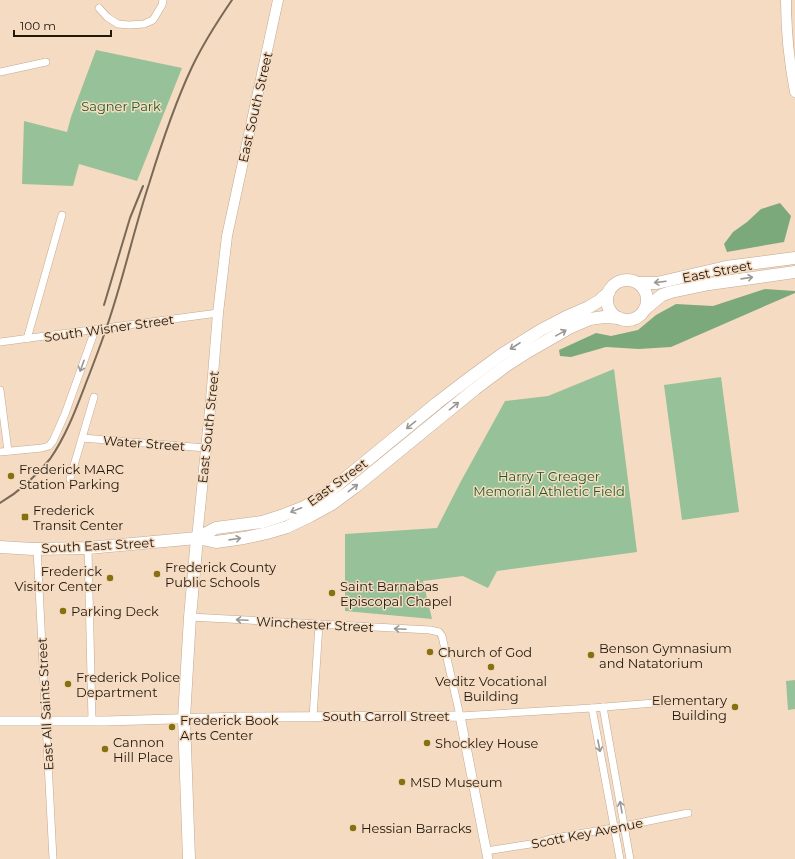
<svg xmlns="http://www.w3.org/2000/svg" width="795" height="859" font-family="Montserrat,sans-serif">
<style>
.green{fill:#97c198}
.forest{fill:#7ba97c}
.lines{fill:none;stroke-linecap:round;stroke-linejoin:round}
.minor-casing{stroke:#c2a991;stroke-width:8}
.tertiary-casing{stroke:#c2a991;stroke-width:10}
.secondary-casing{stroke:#c2a991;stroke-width:11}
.primary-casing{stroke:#c2a991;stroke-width:13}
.minor{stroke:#fff;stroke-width:7}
.tertiary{stroke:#fff;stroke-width:9}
.secondary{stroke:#fff;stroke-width:10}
.primary{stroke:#fff;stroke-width:12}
.rail{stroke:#796958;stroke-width:2}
.oneway{stroke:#9b9793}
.poi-dot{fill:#877010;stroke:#f5dbc2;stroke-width:1.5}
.labels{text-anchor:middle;stroke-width:3;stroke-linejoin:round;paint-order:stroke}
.park-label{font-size:13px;fill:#1a5c21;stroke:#f5dbc2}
.street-label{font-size:13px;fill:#21180e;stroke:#f5dbc2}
.poi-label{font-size:13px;fill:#21180e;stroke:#f5dbc2;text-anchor:start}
</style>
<rect width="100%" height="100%" fill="#f5dbc2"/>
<g class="green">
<path d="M96,50l86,18 -45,113 -58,-17 -6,22 -51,-2 2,-63 43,11 4,-15z"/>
<path d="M614,369l23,183 -140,19 -9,17 -25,-12 -40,5 9,38 -87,-8v-77l92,-6 23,-45 45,-82 43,-5z"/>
<path d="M721,377l18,135 -57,8 -18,-135z"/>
<path d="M795,680v29l-7,1 -2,-29z"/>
</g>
<g class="forest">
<path d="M780,203l11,13 -7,26 -57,10 -3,-8 9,-12 14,-10 14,-13z"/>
<path d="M765,289l30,2v2l-124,54 -32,2 -33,-2 -35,10 -11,-1 -1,-6 37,-17 15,3 27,-6 18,-15 20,-11 37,2z"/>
</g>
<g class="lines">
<g class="minor-casing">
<g id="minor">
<path d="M99,8l8,9 11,7 11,1 15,-1 9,-4 9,-15 1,-5"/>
<path d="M0,72l46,-10"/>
<path d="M27,339l35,-124"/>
<path d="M0,342l218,-29"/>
<path d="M0,390l8,61"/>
<path d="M82,438l124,10"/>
<path d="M0,452l42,-4 7,-2 4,-5 12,-27 30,-84"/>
<path d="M70,479l24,-82"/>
<path d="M88,548l4,173"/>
<path d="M37,549l16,310"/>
<path d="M190,617l240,13 9,2 3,4 18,80 132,-8 75,-6"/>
<path d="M603,707l27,152"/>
<path d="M592,708l28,151"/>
<path d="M313,717l6,-93"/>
<path d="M486,851l51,-8 13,-4 74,-13 64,-13"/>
</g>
</g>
<g class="tertiary-casing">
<g id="tertiary">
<path d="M0,721h103"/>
<path d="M105,721l135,-4 220,-1 28,143"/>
</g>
</g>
<g class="secondary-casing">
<g id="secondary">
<path d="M786,0c0,31 3,61 9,92"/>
<path d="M197,538l14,-138 7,-87 9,-77 51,-236"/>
</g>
</g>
<g class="primary-casing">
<g id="primary">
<circle cx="627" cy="300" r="20"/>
<path d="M639,283h18l69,-16 69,-9"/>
<path d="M645,309l17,-14 9,-3 38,-8 86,-12"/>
<path d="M197,538l19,-10 46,-6 19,-6 23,-9 21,-12 112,-92 30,-23 34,-25 40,-25 25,-13 23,-10 10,-6 10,-9"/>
<path d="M0,547l33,2 55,-1 109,-10 19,4 28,-4 23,-5 20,-6 23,-11 22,-12 23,-17 120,-98 32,-24 22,-14 40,-23 21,-9 14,-2 15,1"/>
<path d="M189,859l-5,-141 6,-101 7,-79"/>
</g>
</g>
<use href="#minor" class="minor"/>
<use href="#tertiary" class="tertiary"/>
<use href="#secondary" class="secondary"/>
<use href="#primary" class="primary"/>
<g class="rail">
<path d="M104,305l26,-87 13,-32"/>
<path d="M0,503c19,-11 36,-27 50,-44 16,-23 26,-50 36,-76 7,-18 14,-36 20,-54 17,-48 27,-97 43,-145 12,-39 25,-79 43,-117 11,-23 25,-45 40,-67"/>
</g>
</g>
<defs><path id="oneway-shaft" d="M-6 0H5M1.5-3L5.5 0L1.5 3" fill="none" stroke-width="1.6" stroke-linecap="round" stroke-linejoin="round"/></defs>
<g class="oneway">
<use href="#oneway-shaft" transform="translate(747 278) rotate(-8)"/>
<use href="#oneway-shaft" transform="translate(660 282) rotate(173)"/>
<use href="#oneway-shaft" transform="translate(561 333) rotate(-29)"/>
<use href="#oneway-shaft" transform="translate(515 346) rotate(147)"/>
<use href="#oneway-shaft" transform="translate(82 366) rotate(110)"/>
<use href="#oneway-shaft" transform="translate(454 406) rotate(-39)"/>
<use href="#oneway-shaft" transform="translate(411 425) rotate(141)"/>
<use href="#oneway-shaft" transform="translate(353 488) rotate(-38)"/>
<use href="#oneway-shaft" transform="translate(296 510) rotate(158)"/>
<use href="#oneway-shaft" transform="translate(235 539) rotate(-8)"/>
<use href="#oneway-shaft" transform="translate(242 620) rotate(-177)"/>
<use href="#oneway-shaft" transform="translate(400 629) rotate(-177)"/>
<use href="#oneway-shaft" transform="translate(599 746) rotate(79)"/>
<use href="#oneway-shaft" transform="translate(621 807) rotate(-100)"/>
</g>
<g class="poi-dot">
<circle cx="11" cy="476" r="4"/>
<rect x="21" y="513" width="8" height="8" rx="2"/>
<circle cx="157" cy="574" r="4"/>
<circle cx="110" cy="578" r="4"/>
<circle cx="332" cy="593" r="4"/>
<circle cx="63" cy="611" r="4"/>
<circle cx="430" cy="652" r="4"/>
<circle cx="591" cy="655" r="4"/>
<circle cx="491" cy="667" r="4"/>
<circle cx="68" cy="684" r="4"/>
<circle cx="735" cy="707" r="4"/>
<circle cx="172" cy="727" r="4"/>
<circle cx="427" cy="743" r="4"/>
<circle cx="105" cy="749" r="4"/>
<circle cx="402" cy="782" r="4"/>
<circle cx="353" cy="828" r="4"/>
</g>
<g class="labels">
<g class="park-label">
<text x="121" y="111">Sagner Park</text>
<text x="549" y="481">Harry T Greager<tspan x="549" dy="15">Memorial Athletic Field</tspan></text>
</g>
<g class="street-label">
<text transform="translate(255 107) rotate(-77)" y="5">East South Street</text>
<text transform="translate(717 271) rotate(-11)" y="5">East Street</text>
<text transform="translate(109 328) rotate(-8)" y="5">South Wisner Street</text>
<text transform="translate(208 427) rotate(-84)" y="5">East South Street</text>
<text transform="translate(144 443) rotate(4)" y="5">Water Street</text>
<text transform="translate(337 482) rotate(-36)" y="5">East Street</text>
<text transform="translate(98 545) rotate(-3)" y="5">South East Street</text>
<text transform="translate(315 624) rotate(3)" y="5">Winchester Street</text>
<text transform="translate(45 704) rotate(-93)" y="5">East All Saints Street</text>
<text x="386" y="721">South Carroll Street</text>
<text transform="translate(587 833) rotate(-11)" y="5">Scott Key Avenue</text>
</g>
<g class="poi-label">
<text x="19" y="474">Frederick MARC<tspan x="19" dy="15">Station Parking</tspan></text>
<text x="33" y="515">Frederick<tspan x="33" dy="15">Transit Center</tspan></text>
<text x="165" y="572">Frederick County<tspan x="165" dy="15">Public Schools</tspan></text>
<text x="102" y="576" text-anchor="end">Frederick<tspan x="102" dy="15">Visitor Center</tspan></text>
<text x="340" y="591">Saint Barnabas<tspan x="340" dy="15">Episcopal Chapel</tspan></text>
<text x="71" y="616">Parking Deck</text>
<text x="599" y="653">Benson Gymnasium<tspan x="599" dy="15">and Natatorium</tspan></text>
<text x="438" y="657">Church of God</text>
<text x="76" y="682">Frederick Police<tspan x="76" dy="15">Department</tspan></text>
<text x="491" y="686" text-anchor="middle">Veditz Vocational<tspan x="491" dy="15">Building</tspan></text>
<text x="727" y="705" text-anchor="end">Elementary<tspan x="727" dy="15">Building</tspan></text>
<text x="180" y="725">Frederick Book<tspan x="180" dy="15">Arts Center</tspan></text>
<text x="113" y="747">Cannon<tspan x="113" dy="15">Hill Place</tspan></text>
<text x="435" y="748">Shockley House</text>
<text x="410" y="787">MSD Museum</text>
<text x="361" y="833">Hessian Barracks</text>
</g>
</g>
<path d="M14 30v6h97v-6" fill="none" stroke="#21180e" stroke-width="2"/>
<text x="20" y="30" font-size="12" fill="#21180e" stroke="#f5dbc2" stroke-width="3" paint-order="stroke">100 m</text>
</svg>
